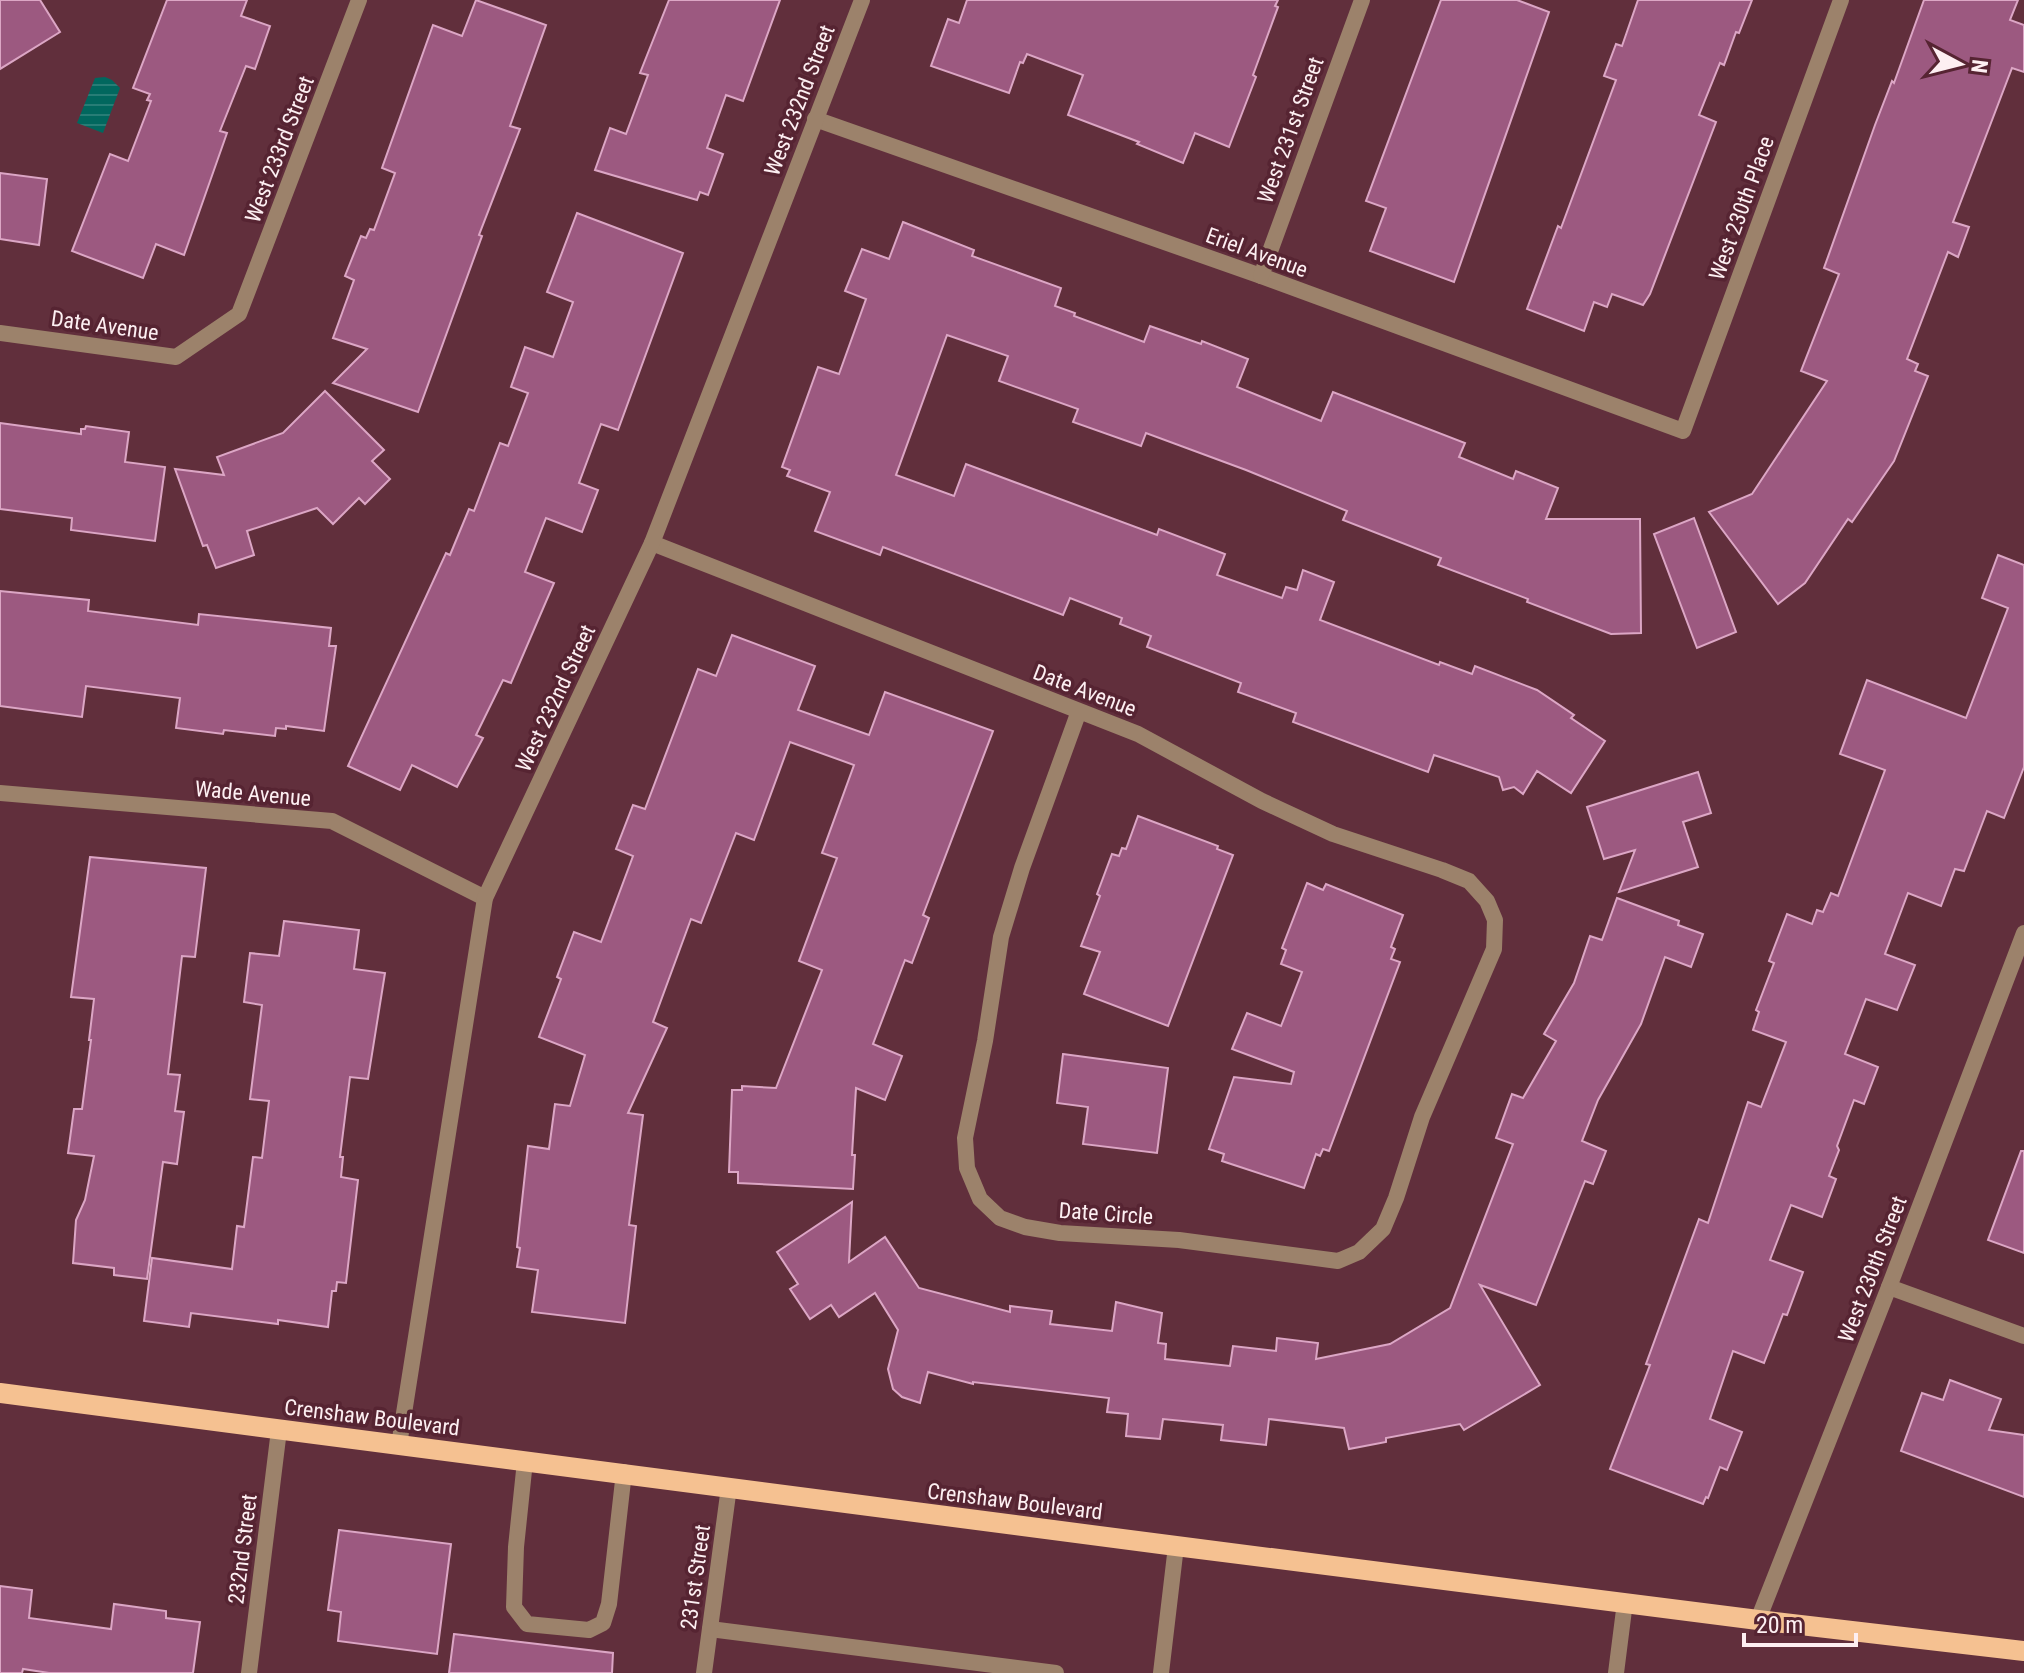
<svg xmlns="http://www.w3.org/2000/svg" width="2024" height="1673" font-family="'Roboto Condensed',sans-serif">
<style>
.water{fill:url(#water-rules)}
.building{fill:#9c5980;stroke:#dca6c5;stroke-width:2}
.lines{fill:none;stroke-linecap:round;stroke-linejoin:round}
.lane{stroke:#9c826b;stroke-width:16}
.street{stroke:#9c826b;stroke-width:16}
.primary{stroke:#f5c191;stroke-width:20}
.labels{text-anchor:middle;stroke-width:7;stroke-linejoin:round;paint-order:stroke}
.street-label{font-size:22px;fill:#fdeff2;stroke:#562432}
</style>
<defs>
<pattern id="water-rules" width="6" height="5" patternUnits="userSpaceOnUse" patternTransform="scale(2)"><rect width="6" height="5" fill="#01675e"/><path d="M0 2.5h6" fill="none" stroke="#277d76"/></pattern>
</defs>
<rect width="100%" height="100%" fill="#612f3c"/>
<path class="water" d="M105,77l7,3 8,8 -17,45 -26,-10 18,-45z"/>
<g class="building">
<path d="M0,0h40l20,32 -60,37z"/>
<path d="M167,0h80l-6,16 29,10 -15,43 -9,-3 -26,65 7,2 -43,122 -28,-11 -13,34 -71,-27 38,-97 18,7 23,-60 -4,-1 3,-6 -17,-6z"/>
<path d="M476,0l70,25 -36,101 10,3 -41,106 3,1 -64,176 -85,-29 34,-34 -34,-11 21,-58 -9,-4 16,-40 5,2 4,-9 4,1 21,-57 -13,-5 51,-143 29,11z"/>
<path d="M669,0h111l-37,101 -17,-6 -19,53 16,6 -15,41 -8,-3 -3,8 -102,-30 15,-42 16,6 22,-59 -8,-2z"/>
<path d="M967,0h311l-3,6 3,1 -25,68 3,2 -27,70 -34,-14 -12,30 -46,-19 2,-2 -71,-27 15,-40 -56,-21 -4,9 -3,-1 -11,31 -78,-27 17,-47 11,4z"/>
<path d="M1441,0h76l32,12 -95,270 -84,-31 16,-43 -20,-7z"/>
<path d="M1638,0h114l-13,33 -3,-1 -12,33 -4,-2 -21,52 17,7 -66,172 -7,11 -31,-11 -5,13 -13,-5 -10,29 -57,-22 31,-83 3,2 55,-148 -12,-4 12,-32 6,2z"/>
<path d="M1924,0h94l-8,20 14,5v47l-12,-4 -59,154 16,5 -11,30 -10,-5 -41,107 11,5 -3,7 13,5 -34,85 -42,61 -4,-3 -43,64 -27,21 -69,-92 43,-18 75,-113 -26,-10 38,-97 -15,-6 51,-143 17,-44 2,2z"/>
<path d="M0,173l47,6 -8,66 -39,-6z"/>
<path d="M577,213l106,40 -65,177 -17,-6 -22,59 19,7 -16,42 -36,-14 -21,54 29,11 -43,100 -8,-3 -27,55 7,3 -26,49 -45,-22 -12,25 -52,-24 98,-213 4,2 19,-46 5,2 26,-68 8,3 20,-53 -17,-6 14,-40 28,10 20,-55 -26,-10z"/>
<path d="M903,222l71,28 -2,6 89,32 -6,18 20,7 -1,3 70,26 6,-16 51,18 1,-3 46,18 -11,28 84,34 12,-29 132,51 -6,14 54,22 3,-8 42,17 -12,31h94l1,114 -30,1 -84,-32 1,-3 -90,-34 3,-7 -98,-38 4,-9 -101,-41 -100,-37 -5,13 -68,-24 5,-13 -79,-28 9,-25 -61,-21 -51,140 58,21 12,-32 191,71 2,-6 66,25 -8,21 65,23 4,-11 11,3 6,-20 31,12 -14,38 119,45 1,-3 32,12 3,-8 62,24 37,25 -3,3 34,23 -34,52 -34,-22 -14,23 -9,-7 -11,3 -4,-13 -65,-22 -6,17 -135,-50 3,-9 -58,-21 3,-9 -94,-36 4,-11 -31,-12 2,-6 -52,-20 -7,17 -180,-68 -3,8 -65,-24 15,-39 -43,-16 3,-6 -8,-3 36,-100 21,7 27,-75 -21,-8 17,-42 27,10z"/>
<path d="M325,391l59,59 -12,11 18,18 -25,25 -6,-6 -26,26 -16,-16 -70,23 7,24 -38,13 -9,-23 -4,1 -28,-77 49,6 -7,-18 66,-24z"/>
<path d="M0,423l81,11v-5h4l1,-3 43,6 -4,30 40,5 -10,74 -84,-11 1,-12 -72,-9z"/>
<path d="M1694,518l42,114 -39,16 -43,-114z"/>
<path d="M1998,555l26,10v202l-20,51 -17,-7 -23,60 -9,-2 -14,37 -33,-13 -23,61 30,11 -18,45 -31,-11 -21,55 33,13 -14,37 -10,-4 -17,46 2,4 -10,26 7,3 -14,38 -31,-12 -21,55 33,12 -16,43 -4,-1 -19,49 -31,-12 -23,68 32,13 -15,38 -7,-3 -12,31 -2,-1 -3,7 -93,-35 40,-104 -4,-1 53,-145 9,4 40,-121 13,5 25,-65 -33,-12 6,-18 -3,-2 18,-47 -5,-2 18,-47 25,10 5,-14 6,2 8,-19 7,3 47,-126 -45,-16 27,-74 99,38 42,-110 -26,-10z"/>
<path d="M0,591l89,9 -1,11 110,14 1,-11 132,14 -2,18h7l-12,85 -38,-5v3l-10,-1 -1,8 -51,-6 -1,4 -47,-6 4,-30 -94,-12 -4,31 -82,-11z"/>
<path d="M732,635l83,31 -17,44 71,25 16,-43 108,39 -70,184 6,3 -17,45 -7,-3 -32,84 29,12 -17,44 -29,-12 -4,67h3l-2,34 -115,-6v-11h-9l3,-82h10v-4l34,2 46,-118 -23,-9 38,-103 -15,-5 32,-88 -64,-23 -36,98 -18,-7 -35,90 -10,-4 -38,103 14,6 -39,85 15,2 -14,110 7,1 -11,97 -93,-11 6,-42 -21,-3 3,-19 -3,-1 11,-101 21,3 6,-45 15,2 15,-51 -46,-18 22,-58 -4,-2 17,-45 27,10 32,-86 -17,-7 17,-44 12,4 53,-140 18,7z"/>
<path d="M1698,772l13,41 -28,9 15,45 -79,25 16,-42 -31,9 -17,-52z"/>
<path d="M1138,816l80,30 -1,3 16,6 -65,171 -84,-32 16,-42 -19,-6 19,-50 -3,-2 15,-40 7,2 3,-8 4,1z"/>
<path d="M90,857l116,11 -11,89 -13,-1 -14,118 12,1 -5,36 9,1 -7,52 -14,-2 -16,117 -33,-4v-7l-41,-5 3,-43 9,-20 9,-44 -26,-3 6,-44h8l9,-69h-2l5,-41 -23,-2z"/>
<path d="M1307,883l16,7 3,-6 77,31 -12,32 4,2 -4,10 9,3 -71,189 -6,-2 -3,7 -4,-2 -12,34 -82,-27 2,-7 -15,-5 25,-72 57,7 3,-12 -62,-23 15,-36 34,13 21,-54 -21,-8 5,-14 -4,-2z"/>
<path d="M1617,898l62,23 -1,4 25,9 -12,33 -26,-10 -24,67 -43,76 -16,41 24,10 -13,33 -8,-3 -49,124 -56,-20 60,100 -76,45 -4,-6 -74,14v4l-37,7 -5,-21 -75,-9 -3,26 -45,-5 2,-15 -60,-6 -3,20 -34,-3 2,-22 -21,-2 2,-14 -136,-16v2l-45,-12 -8,31 -18,-6 -9,-8 -5,-20 10,-39 -23,-37 -36,24 -8,-12 -21,14 -20,-30 8,-5 -21,-32 75,-50 -3,60 36,-25 34,51 91,24v-6l42,5 -2,13 62,7 4,-29 46,11 -4,30 8,1 -1,15 65,7 3,-20 43,5 1,-13 41,5 -2,16 74,-15 60,-36 63,-164 -17,-6 16,-44 11,4 33,-57 -12,-7 30,-51 16,-47 12,4z"/>
<path d="M284,921l75,9 -5,39 31,4 -17,106 -18,-2 -10,80h3l-2,20 17,3 -12,103 -9,-1 -1,9h-4l-4,36 -50,-7v4l-87,-11 -2,14 -45,-6 8,-63 80,11 5,-43 7,1 9,-70 9,1 7,-57 -19,-2 12,-94 -18,-3 6,-49 29,3z"/>
<path d="M1063,1054l105,14 -11,85 -74,-9 5,-37 -31,-4z"/>
<path d="M2021,1151h3v102l-36,-13z"/>
<path d="M1950,1380l51,19 -12,31 35,5v62l-123,-46 21,-58 21,7z"/>
<path d="M339,1530l112,14 -14,110 -99,-13 3,-29 -13,-2z"/>
<path d="M0,1586l32,4 -3,28 82,11 3,-25 52,7v7l34,4 -7,51h-144l-26,-4 -1,4h-22z"/>
<path d="M454,1634l159,19 -1,20h-163z"/>
</g>
<g class="lines">
<g class="lane">
<path d="M525,1461l-9,86 -2,60 13,17 62,6 14,-7 6,-19 15,-132"/>
<path d="M710,1629l346,44"/>
</g>
<g class="street">
<path d="M815,119l446,157 422,155 158,-431"/>
<path d="M1261,276l101,-276"/>
<path d="M0,333l176,24 63,-43 120,-314"/>
<path d="M652,543l486,191 124,67 71,33 109,36 27,11 18,20 8,19 -1,29 -72,168 -26,81 -13,31 -24,23 -21,9 -159,-21 -119,-7 -35,-6 -25,-9 -20,-19 -13,-31 -2,-30 20,-97 16,-104 21,-69 57,-157"/>
<path d="M0,793l332,28 153,77"/>
<path d="M1889,1287l135,49"/>
<path d="M399,1445l86,-547 167,-355 210,-543"/>
<path d="M1758,1620l131,-333 135,-354"/>
<path d="M249,1673l30,-243"/>
<path d="M704,1673l25,-186"/>
<path d="M1161,1673l15,-127"/>
<path d="M1616,1673l9,-71"/>
</g>
<path class="primary" d="M0,1393l1176,153 582,74 266,31"/>
</g>
<g class="labels">
<g class="street-label">
<text transform="translate(799 100) rotate(-69)" y="8">West 232nd Street</text>
<text transform="translate(1290 130) rotate(-70)" y="8">West 231st Street</text>
<text transform="translate(279 149) rotate(-69)" y="8">West 233rd Street</text>
<text transform="translate(1741 208) rotate(-70)" y="8">West 230th Place</text>
<text transform="translate(1257 252) rotate(20)" y="8">Eriel Avenue</text>
<text transform="translate(105 325) rotate(8)" y="8">Date Avenue</text>
<text transform="translate(1085 690) rotate(21)" y="8">Date Avenue</text>
<text transform="translate(555 698) rotate(-65)" y="8">West 232nd Street</text>
<text transform="translate(253 793) rotate(5)" y="8">Wade Avenue</text>
<text transform="translate(1106 1213) rotate(4)" y="8">Date Circle</text>
<text transform="translate(1872 1269) rotate(-69)" y="8">West 230th Street</text>
<text transform="translate(372 1417) rotate(7)" y="8">Crenshaw Boulevard</text>
<text transform="translate(1015 1501) rotate(7)" y="8">Crenshaw Boulevard</text>
<text transform="translate(242 1549) rotate(-83)" y="8">232nd Street</text>
<text transform="translate(695 1577) rotate(-82)" y="8">231st Street</text>
</g>
</g>
<g transform="translate(1960 64) rotate(97)" stroke="#562432" stroke-width="6" paint-order="stroke">
<path d="M0-6L14 30L0 20L-14 30Z" fill="#fdeff2"/>
<text y="-12" font-size="22" font-weight="bold" text-anchor="middle" fill="#fdeff2">N</text>
</g>
<path d="M1744 1633v12h112v-12" fill="none" stroke="#fdeff2" stroke-width="4"/>
<text x="1756" y="1633" font-size="24" fill="#fdeff2" stroke="#562432" stroke-width="6" paint-order="stroke">20 m</text>
</svg>
